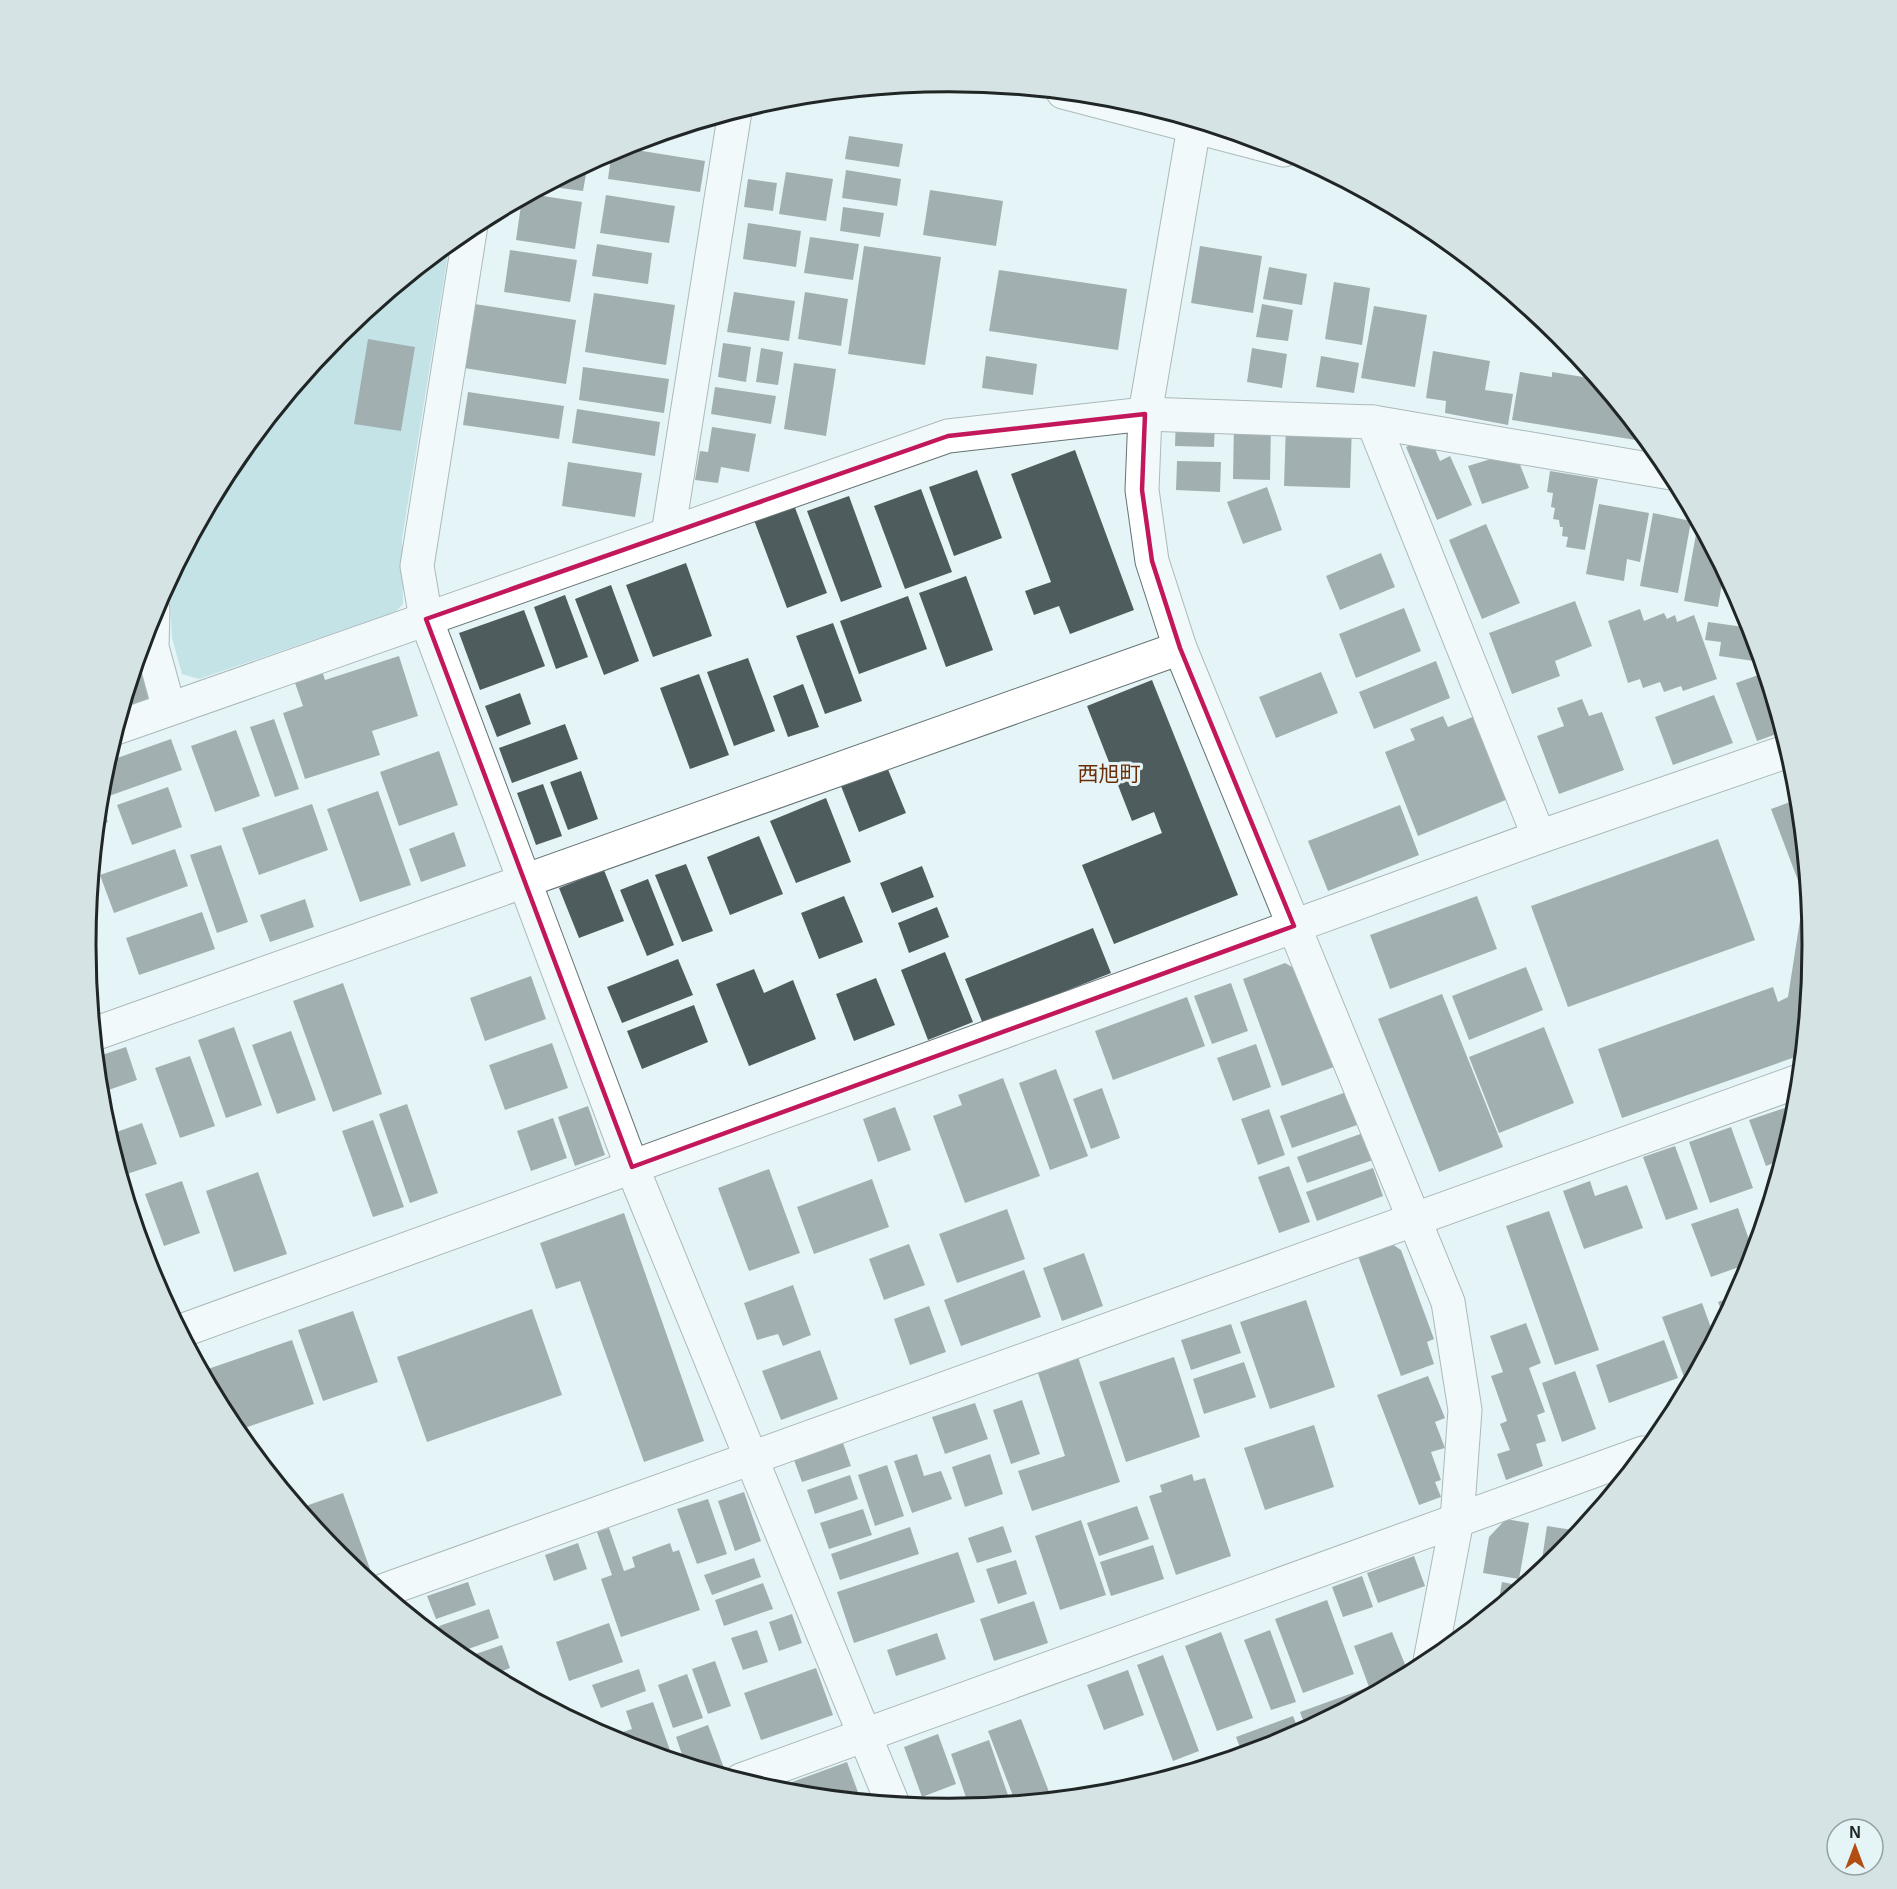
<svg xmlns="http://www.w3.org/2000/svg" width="1897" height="1889" font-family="Arial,'Noto Sans JP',sans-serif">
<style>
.green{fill:#9aced6}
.building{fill:#4f5c5e}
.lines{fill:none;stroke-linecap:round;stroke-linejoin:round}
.minor-casing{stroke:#657274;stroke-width:35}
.minor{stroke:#fff;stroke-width:33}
.marked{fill:none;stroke:#c2185b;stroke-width:4.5;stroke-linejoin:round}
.labels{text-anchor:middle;stroke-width:6;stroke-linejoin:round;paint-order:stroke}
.neighbourhood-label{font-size:21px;fill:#6b2d07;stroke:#e5f4f6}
.rim{fill:none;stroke:#202526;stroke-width:3}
</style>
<rect width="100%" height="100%" fill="#e5f4f6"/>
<path class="green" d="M450,242l-48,297 1,65 -8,8 -196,67 -17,-5 -10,-36 -3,-58 62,-116 107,-130z"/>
<g class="building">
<path d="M849,136l54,8 -4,23 -54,-8z"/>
<path d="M617,147l88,14 -5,31 -92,-13 4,-29z"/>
<path d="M588,163l-5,28 -38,-5 23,-12z"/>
<path d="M846,170l55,9 -4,27 -55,-8z"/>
<path d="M786,172l47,7 -7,42 -47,-7z"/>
<path d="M748,179l29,4 -4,28 -29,-4z"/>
<path d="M930,190l73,11 -7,45 -73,-11z"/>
<path d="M530,194l52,8 -7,47 -59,-9 6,-42z"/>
<path d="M606,195l69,11 -6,37 -69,-10z"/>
<path d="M843,207l41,6 -4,24 -40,-6z"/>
<path d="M748,223l53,8 -5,36 -53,-8z"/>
<path d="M810,237l49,7 -6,36 -49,-7z"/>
<path d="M597,244l55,9 -4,31 -56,-8z"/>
<path d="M864,246l77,11 -16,108 -77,-11z"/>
<path d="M1200,246l62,10 -9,57 -62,-10z"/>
<path d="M510,250l67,10 -7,42 -66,-10z"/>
<path d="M1269,267l38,7 -5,31 -39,-6z"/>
<path d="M999,270l128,19 -9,61 -129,-19z"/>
<path d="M1334,282l36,6 -8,57 -37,-6z"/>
<path d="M734,292l61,9 -6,40 -62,-9z"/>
<path d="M805,292l43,7 -7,47 -43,-7z"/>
<path d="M594,293l81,12 -9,60 -81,-13z"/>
<path d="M468,303l108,17 -10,64 -108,-17z"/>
<path d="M1262,304l31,6 -5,31 -32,-4z"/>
<path d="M1374,306l53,9 -12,72 -54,-9z"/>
<path d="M368,339l47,8 -14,84 -47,-7z"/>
<path d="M723,343l28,4 -5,35 -28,-5z"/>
<path d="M761,348l22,4 -5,33 -22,-3z"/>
<path d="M1252,348l35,6 -5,34 -35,-6z"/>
<path d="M1433,351l57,10 -5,29 28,4 -5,31 -63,-12 1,-12 -20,-3z"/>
<path d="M986,356l51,8 -4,31 -51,-7z"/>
<path d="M1321,356l38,7 -5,30 -38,-6z"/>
<path d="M794,363l42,6 -10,67 -42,-7z"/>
<path d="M583,367l86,12 -5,34 -85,-13z"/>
<path d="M1520,372l32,5v-5l44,7 52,63 -136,-22z"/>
<path d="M715,387l61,9 -5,28 -60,-10z"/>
<path d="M468,392l96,14 -5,33 -96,-14z"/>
<path d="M577,409l83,13 -5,34 -83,-13z"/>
<path d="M1176,418l39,2 -1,27 -39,-1z"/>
<path d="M1286,422l66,2 -2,64 -66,-2z"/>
<path d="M1234,423l37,1 -1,56 -37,-1z"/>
<path d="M712,427l44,7 -7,38 -28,-5 -3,16 -23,-3 5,-29 8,1z"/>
<path d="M1430,437l10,24 10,-5 22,49 -35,15 -31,-73z"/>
<path d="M1075,450l59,160 -64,24 -11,-28 -25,9 -9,-24 26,-9 -40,-108z"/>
<path d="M1491,459l28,3 10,26 -47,16 -14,-38z"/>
<path d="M1177,461l44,1 -1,30 -44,-2z"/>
<path d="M568,462l74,11 -7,44 -73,-11z"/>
<path d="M977,470l25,68 -48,18 -25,-69z"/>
<path d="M1550,471l48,8 -13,71 -19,-3 2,-10 -6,-1 1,-9h-3l-1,-7 -6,-1 2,-11 -4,-1 2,-14 -6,-1z"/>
<path d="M1267,487l15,43 -39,14 -16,-42z"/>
<path d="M921,489l31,83 -47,17 -31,-83z"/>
<path d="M849,496l33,91 -41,15 -34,-91z"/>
<path d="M1599,504l50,9 -9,49 -13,-3 -3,22 -38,-7z"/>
<path d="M794,505l33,88 -40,15 -33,-88z"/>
<path d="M1653,513l38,8 -13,72 -38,-7z"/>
<path d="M1698,523l26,49 -6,35 -34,-6z"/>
<path d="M1486,524l34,79 -38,16 -33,-79z"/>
<path d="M1381,553l14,34 -55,23 -14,-34z"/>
<path d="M686,563l26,73 -59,21 -27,-72z"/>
<path d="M966,576l27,74 -47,17 -27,-74z"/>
<path d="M611,585l28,76 -35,14 -29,-76z"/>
<path d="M565,595l23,62 -32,12 -22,-62z"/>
<path d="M908,596l19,53 -68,25 -19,-53z"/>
<path d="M1575,601l17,45 -37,15 5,15 -48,18 -23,-61z"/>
<path d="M1404,608l17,43 -65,27 -17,-44z"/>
<path d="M1640,609l4,12 20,-8 3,6 8,-4 2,7 17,-7 23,64 -34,12 -2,-5 -17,6 -4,-10 -17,6 -3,-9 -12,4 -20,-62z"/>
<path d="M524,610l21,56 -65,24 -21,-57z"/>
<path d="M1708,622l43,6 10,34 -42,-6 2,-14 -16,-2z"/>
<path d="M833,623l29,78 -37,13 -29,-78z"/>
<path d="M144,636l16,59 -39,16z"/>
<path d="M399,656l19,60 -46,15 8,24 -75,24 -22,-66 20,-7 -9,-26 28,-9 3,9z"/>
<path d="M748,658l27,73 -41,15 -27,-74z"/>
<path d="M1436,661l14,37 -76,31 -15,-37z"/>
<path d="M1321,672l17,41 -62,25 -17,-41z"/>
<path d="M1764,673l18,59 -25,9 -21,-58z"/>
<path d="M699,674l30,81 -39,14 -30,-81z"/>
<path d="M1152,680l86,215 -124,49 -32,-79 80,-32 -8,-21 -22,9 -45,-115z"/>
<path d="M803,684l16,43 -31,10 -15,-41z"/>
<path d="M520,693l11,31 -34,13 -12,-31z"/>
<path d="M1714,695l19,48 -60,22 -18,-48z"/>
<path d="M1582,699l7,17 13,-4 22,58 -65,24 -22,-58 27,-10 -7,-18z"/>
<path d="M1480,714l33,83 -95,39 -33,-84 30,-12 -5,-11 33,-13 5,11z"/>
<path d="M274,719l25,70 -24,8 -25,-70z"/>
<path d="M565,724l13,35 -66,24 -13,-35z"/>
<path d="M236,730l24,66 -45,16 -24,-66z"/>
<path d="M171,739l11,31 -73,26 -7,-21 4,-13z"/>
<path d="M439,751l19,54 -59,21 -19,-54z"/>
<path d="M887,767l19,46 -47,19 -18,-46z"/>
<path d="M581,771l17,48 -30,11 -18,-48z"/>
<path d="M543,784l19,52 -26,9 -19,-52z"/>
<path d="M168,787l14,40 -50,18 -15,-40z"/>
<path d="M378,791l33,94 -51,17 -33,-93z"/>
<path d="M99,798l9,24 -11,4v-5z"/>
<path d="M826,798l25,64 -55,21 -26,-62z"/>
<path d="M1798,799l10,108 -37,-98z"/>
<path d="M312,804l16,46 -69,25 -17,-47z"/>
<path d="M1400,805l19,50 -91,36 -20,-50z"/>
<path d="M454,832l12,34 -45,16 -12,-33z"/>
<path d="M759,836l24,58 -53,21 -23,-58z"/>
<path d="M1718,839l37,101 -187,67 -37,-101z"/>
<path d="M221,845l27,77 -31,11 -27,-78z"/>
<path d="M175,849l13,37 -74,27 -14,-38z"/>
<path d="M686,864l27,67 -31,11 -27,-67z"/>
<path d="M922,866l12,31 -42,16 -12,-30z"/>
<path d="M604,870l20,51 -45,17 -20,-50z"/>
<path d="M648,879l26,66 -27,11 -27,-66z"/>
<path d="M844,896l19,46 -44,17 -18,-46z"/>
<path d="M1477,896l20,53 -107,40 -20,-54z"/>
<path d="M305,899l9,28 -44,15 -10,-27z"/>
<path d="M937,907l12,30 -40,16 -11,-30z"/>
<path d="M202,912l13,37 -76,26 -13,-37z"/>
<path d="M1800,920l10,1 2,24 -11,110 -179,63 -24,-69 175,-62 5,15 10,-5z"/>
<path d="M1093,928l18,45 -128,51 -18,-45z"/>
<path d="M945,952l28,70 -45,18 -27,-70z"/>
<path d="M678,959l15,36 -71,28 -15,-36z"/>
<path d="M1285,963l14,8 35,96 -52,19 -39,-107z"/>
<path d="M1526,967l17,43 -74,30 -17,-44z"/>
<path d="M754,969l10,24 29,-13 23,59 -67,27 -33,-82z"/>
<path d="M531,976l15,43 -61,22 -15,-43z"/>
<path d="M876,978l19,47 -41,16 -18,-47z"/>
<path d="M343,983l39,111 -49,18 -40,-111z"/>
<path d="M1231,983l17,48 -36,13 -18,-48z"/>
<path d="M1442,994l61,153 -64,25 -61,-153z"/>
<path d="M1187,997l18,49 -92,34 -18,-49z"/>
<path d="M694,1005l14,37 -66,27 -15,-38z"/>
<path d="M234,1027l28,78 -36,13 -28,-78z"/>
<path d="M1544,1027l30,76 -75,30 -30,-76z"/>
<path d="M291,1031l25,69 -39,14 -25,-69z"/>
<path d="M552,1043l16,45 -63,22 -16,-45z"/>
<path d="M1256,1044l15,43 -38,14 -16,-43z"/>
<path d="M126,1047l11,33 -37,13 -4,-36z"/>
<path d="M190,1056l25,70 -35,12 -25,-70z"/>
<path d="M1056,1069l32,87 -38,14 -31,-87z"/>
<path d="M1003,1078l37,98 -75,27 -32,-87 29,-11 -4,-10z"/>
<path d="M1102,1088l18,50 -29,11 -18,-50z"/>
<path d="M1349,1091l11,33 -68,24 -12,-32z"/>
<path d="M407,1104l31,89 -28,10 -31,-89z"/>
<path d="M1796,1104l-15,56 -15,6 -17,-46z"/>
<path d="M588,1106l17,49 -30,11 -17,-49z"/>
<path d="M895,1107l16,43 -33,12 -15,-43z"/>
<path d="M1269,1109l16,46 -27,10 -17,-46z"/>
<path d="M553,1118l14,40 -36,13 -14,-40z"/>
<path d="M373,1120l31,87 -31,10 -31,-86z"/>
<path d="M142,1123l15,41 -36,12 -13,-41z"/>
<path d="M1731,1127l22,61 -43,15 -21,-61z"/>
<path d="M1363,1133l10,27 -66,23 -10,-26z"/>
<path d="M1675,1146l23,63 -32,11 -23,-63z"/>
<path d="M1289,1166l21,56 -31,11 -21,-56z"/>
<path d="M1373,1168l10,28 -66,25 -11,-29z"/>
<path d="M769,1169l31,84 -51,18 -31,-83z"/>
<path d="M258,1172l29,82 -53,18 -28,-81z"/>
<path d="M872,1179l17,48 -75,27 -17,-47z"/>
<path d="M182,1181l18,52 -36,13 -19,-52z"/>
<path d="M1590,1181l5,15 32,-11 16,43 -59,21 -21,-58z"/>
<path d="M137,1205l17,46 -9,4 -15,-48z"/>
<path d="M1738,1208l15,43 -3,12 -39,14 -20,-53z"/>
<path d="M1007,1209l18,50 -68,24 -18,-49z"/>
<path d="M1549,1211l50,139 -44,15 -49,-139z"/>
<path d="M624,1213l80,228 -60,21 -64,-181 -24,8 -16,-46z"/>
<path d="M909,1244l16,41 -41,15 -15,-41z"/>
<path d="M1392,1244l9,6 33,89 -7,3 7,22 -33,12 -43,-120z"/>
<path d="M1084,1253l19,53 -41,15 -19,-53z"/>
<path d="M1024,1270l17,47 -80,29 -17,-46z"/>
<path d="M793,1285l18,50 -28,11 -5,-12 -21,6 -13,-37z"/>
<path d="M1735,1296l-2,4 -9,17 -6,-15z"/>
<path d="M1306,1300l29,87 -65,22 -30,-87z"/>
<path d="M1702,1303l12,33 -20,37 -10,4 -22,-60z"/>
<path d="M929,1306l17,46 -36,13 -16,-46z"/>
<path d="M532,1309l30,86 -135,47 -30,-85z"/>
<path d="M353,1311l25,71 -55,19 -25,-71z"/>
<path d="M1526,1323l15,40 -12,5 16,44 -8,3 9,26 -10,3 7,22 -37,14 -9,-26 13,-4 -10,-26 7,-3 -16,-45 12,-4 -13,-36z"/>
<path d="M1231,1324l10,29 -50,17 -10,-30z"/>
<path d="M292,1340l22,64 -78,27 -34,-60z"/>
<path d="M1664,1340l14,38 -69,25 -13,-38z"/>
<path d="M820,1350l18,49 -57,21 -19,-49z"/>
<path d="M1078,1357l42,125 -88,29 -14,-40 47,-15 -28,-86z"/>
<path d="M1174,1357l26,80 -74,25 -27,-80z"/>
<path d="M1244,1362l12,35 -52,17 -11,-35z"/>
<path d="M1575,1371l21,58 -34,13 -20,-59z"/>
<path d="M1428,1376l17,42 -10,4 10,26 -14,4 10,28 -6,2 6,15 -22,8 -42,-110z"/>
<path d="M1022,1400l18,54 -29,10 -18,-54z"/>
<path d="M975,1403l13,36 -43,15 -13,-37z"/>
<path d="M1314,1425l20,62 -69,23 -21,-62z"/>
<path d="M843,1443l8,23 -49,16 -8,-22z"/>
<path d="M917,1454l7,22 17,-5 11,28 -40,14 -18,-52z"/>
<path d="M990,1454l13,40 -38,13 -13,-40z"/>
<path d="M887,1465l17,51 -29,10 -17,-51z"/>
<path d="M1192,1474l2,7 11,-3 26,78 -55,19 -27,-79 13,-4 -2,-7z"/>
<path d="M850,1475l8,24 -43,15 -8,-24z"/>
<path d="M744,1492l17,49 -26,10 -17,-50z"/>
<path d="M343,1493l27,76 -10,4 -22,-18 -38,-47z"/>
<path d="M708,1499l19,55 -30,10 -20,-55z"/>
<path d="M1595,1500l8,1 -11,14z"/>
<path d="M1137,1506l12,33 -50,17 -12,-33z"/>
<path d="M863,1509l9,26 -43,14 -9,-26z"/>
<path d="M1506,1519l23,4 -10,56 -36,-6 6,-36z"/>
<path d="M1081,1520l25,75 -46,15 -25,-74z"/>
<path d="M1003,1526l9,26 -35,11 -9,-25z"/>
<path d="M1547,1526l32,5 -20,24 -14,12 -4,-1z"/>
<path d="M910,1527l9,27 -79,26 -9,-26z"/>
<path d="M609,1528l15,43 11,-4 -3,-10 38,-14 3,9 6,-2 21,60 -79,27 -20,-58 11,-4 -15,-43z"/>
<path d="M578,1543l9,26 -33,12 -9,-26z"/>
<path d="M1153,1545l11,34 -53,17 -11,-34z"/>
<path d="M958,1552l17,50 -121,41 -17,-51z"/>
<path d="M1414,1556l11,30 -47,17 -11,-30z"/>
<path d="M754,1558l7,19 -49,18 -8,-20z"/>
<path d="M1016,1560l11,34 -29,10 -12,-35z"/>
<path d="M1362,1576l11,31 -30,10 -11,-30z"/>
<path d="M468,1582l8,23 -40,14 -9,-23z"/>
<path d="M1502,1582l20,4 -24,19z"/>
<path d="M763,1583l10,26 -49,17 -9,-26z"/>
<path d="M1327,1600l27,74 -51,19 -28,-74z"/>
<path d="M1034,1601l14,42 -54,18 -14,-42z"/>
<path d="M489,1609l10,29 -42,15 -13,-10 -5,-17z"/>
<path d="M792,1614l10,29 -23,8 -10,-29z"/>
<path d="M609,1623l14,39 -54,19 -13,-39z"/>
<path d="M757,1630l11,32 -25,8 -12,-32z"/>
<path d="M1270,1630l26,72 -25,8 -27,-70z"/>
<path d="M1221,1632l32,86 -36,13 -32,-85z"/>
<path d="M1392,1632l16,40 -33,13 2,5 -71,38 -6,-16 69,-25 -15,-41z"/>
<path d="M937,1633l9,26 -50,17 -9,-26z"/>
<path d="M502,1645l8,23 -18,7 -28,-17z"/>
<path d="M1163,1655l36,96 -26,10 -36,-96z"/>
<path d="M715,1661l16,45 -23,8 -16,-45z"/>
<path d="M816,1668l17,47 -72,25 -17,-47z"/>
<path d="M639,1669l7,22 -45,17 -9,-23z"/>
<path d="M1128,1670l16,45 -40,15 -17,-45z"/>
<path d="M687,1674l16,44 -30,10 -15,-43z"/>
<path d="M653,1702l20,57 -65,-22 24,-8 -6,-18z"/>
<path d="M1293,1716l6,15 -20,11 -37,11 -6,-16z"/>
<path d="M1021,1719l30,78 -2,1 -22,2 -1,-3 -11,4 -27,-70z"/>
<path d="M708,1725l16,43 -10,3 -29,-8 -9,-26z"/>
<path d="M938,1734l18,50 -34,13 -18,-50z"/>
<path d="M989,1740l21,61 -41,5 -18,-52z"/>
<path d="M847,1762l12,33 -8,3 -55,-5 -4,-11z"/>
<path d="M1166,1771l2,5 -49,15 -1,-2z"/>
<path d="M963,1799l2,7 -27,1z"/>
</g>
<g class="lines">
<g class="minor-casing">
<g id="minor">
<path d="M1063,92l221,58"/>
<path d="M1195,121l-50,293 -3,76 10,71 28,87 268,654 17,108 -8,110 -27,141"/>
<path d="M471,225l-54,341 9,53 206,548 260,635"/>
<path d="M1373,422l166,415"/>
<path d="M668,534l67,-423"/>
<path d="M153,609l-1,38 17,62"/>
<path d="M116,728l832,-292 197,-22 228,8 298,51"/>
<path d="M94,1034l1086,-386"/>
<path d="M181,1331l1358,-494 249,-86"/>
<path d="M382,1591l1417,-510"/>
<path d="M741,1780l902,-327"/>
</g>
</g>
<use href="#minor" class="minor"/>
</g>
<path d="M0 0H1897V1889H0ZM1145,414l-3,76 10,71 28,87 114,278 -662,241 -206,-548 522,-183z" fill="#e5f4f6" fill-opacity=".55" fill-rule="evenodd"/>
<path class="marked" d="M1145,414l-3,76 10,71 28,87 114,278 -662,241 -206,-548 522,-183z"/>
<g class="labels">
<g class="neighbourhood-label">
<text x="1109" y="781">西旭町</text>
</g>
</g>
<path d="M0 0H1897V1889H0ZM96 945a853 853 0 1 1 1706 0a853 853 0 1 1-1706 0Z" fill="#d5e3e5" fill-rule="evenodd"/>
<path class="rim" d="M96 945a853 853 0 1 1 1706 0a853 853 0 1 1-1706 0Z"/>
<g transform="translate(1855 1847)"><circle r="28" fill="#e5f4f6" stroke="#96a1a3" stroke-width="1.5"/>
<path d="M0-4.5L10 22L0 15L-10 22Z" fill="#b14f13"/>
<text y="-9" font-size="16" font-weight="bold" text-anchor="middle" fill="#202526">N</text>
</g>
</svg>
